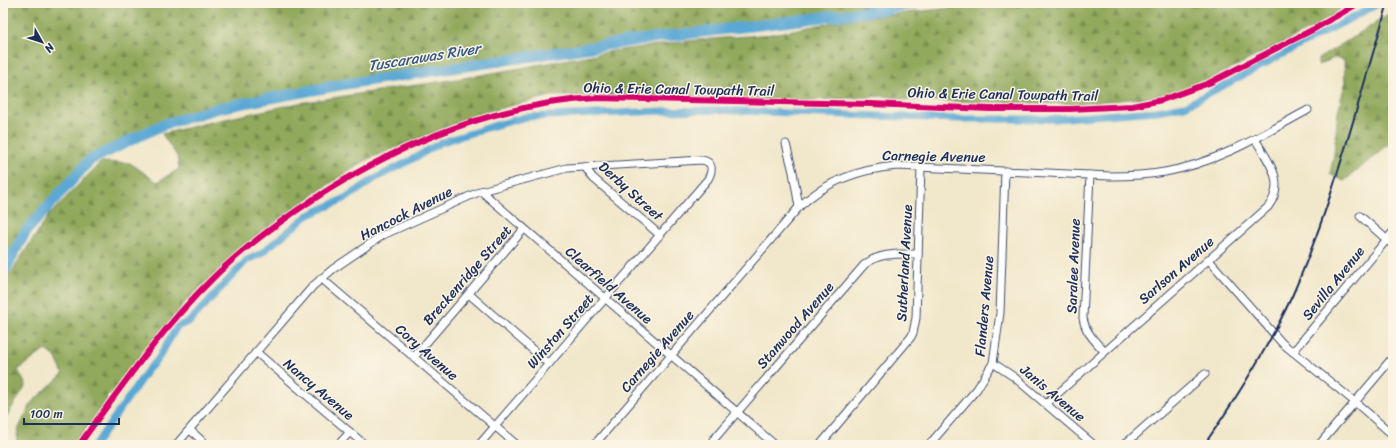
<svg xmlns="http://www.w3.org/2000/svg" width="1396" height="448" font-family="Sriracha,sans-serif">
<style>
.forest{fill:url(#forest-firs);stroke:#566c5c}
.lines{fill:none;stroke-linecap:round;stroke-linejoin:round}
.canal{stroke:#5ba8d4;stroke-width:7}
.river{stroke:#5ba8d4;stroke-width:11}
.street-casing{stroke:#3b4b6e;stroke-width:9}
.street{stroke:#fff;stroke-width:7}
.rail{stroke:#1b2f5e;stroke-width:2}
.cycleway-casing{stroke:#fcf5e5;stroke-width:8}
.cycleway{stroke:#d6006c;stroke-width:6}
.labels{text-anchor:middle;stroke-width:3;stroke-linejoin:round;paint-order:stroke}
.street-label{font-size:14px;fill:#1b2f5e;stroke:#fcf5e5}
.water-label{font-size:15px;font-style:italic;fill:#315987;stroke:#fcf5e5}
</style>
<defs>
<pattern id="forest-firs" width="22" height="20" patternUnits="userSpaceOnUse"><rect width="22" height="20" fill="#90a95b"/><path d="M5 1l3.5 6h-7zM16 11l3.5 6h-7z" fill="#758a4e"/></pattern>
</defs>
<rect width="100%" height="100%" fill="#fcf5e5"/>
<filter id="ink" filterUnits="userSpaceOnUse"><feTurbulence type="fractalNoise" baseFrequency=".025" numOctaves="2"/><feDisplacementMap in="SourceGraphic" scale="8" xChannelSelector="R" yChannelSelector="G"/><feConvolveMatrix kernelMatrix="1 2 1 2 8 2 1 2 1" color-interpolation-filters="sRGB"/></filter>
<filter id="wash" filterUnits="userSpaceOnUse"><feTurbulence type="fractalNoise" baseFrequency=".012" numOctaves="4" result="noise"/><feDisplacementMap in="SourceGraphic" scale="16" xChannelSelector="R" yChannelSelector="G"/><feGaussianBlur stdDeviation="0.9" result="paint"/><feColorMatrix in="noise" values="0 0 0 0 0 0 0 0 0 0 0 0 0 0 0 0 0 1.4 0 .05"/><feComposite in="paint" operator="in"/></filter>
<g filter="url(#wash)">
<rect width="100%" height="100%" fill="#f1e7cb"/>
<g class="forest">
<path d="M3,3h895l-553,81 -127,24 -56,17 -72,35 -64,71 -23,42z"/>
<path d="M976,3h373l-29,21 -104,52 -40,19 -104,9 -166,-4 -21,-4 -89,5 -165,-5h-80l-70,17 -113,46 -48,31 -69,50 -64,60 -52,63 -61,82h-58l2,-15 14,-28 31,-28 -8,-18 -10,-6 -27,20 8,15 -23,37v-138l46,-69 52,-53 29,1 27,19 22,-13 -2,-13 -15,-22 49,-12 88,-19 177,-27 138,-25 73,-10 86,-7 77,-15 100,-11z"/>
<path d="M1393,12v129l-49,40 -14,-7 4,-20 4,-43 7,-27 -1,-24 -10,-2 -16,7v-6z"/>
</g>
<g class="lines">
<path class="canal" d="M95,445l52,-74 11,-12 19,-32 13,-6 57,-61 13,-6 47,-38 41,-19 26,-18 39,-20 27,-16 53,-17 33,-9 138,-6 47,-1 247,9h96l102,-8 29,-5 195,-103"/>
<path class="river" d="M3,273l23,-42 64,-71 72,-35 56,-17 127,-24 308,-46 228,-28 34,-7"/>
</g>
</g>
<g filter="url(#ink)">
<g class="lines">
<g class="street-casing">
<g id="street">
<path d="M786,144l7,28 6,35"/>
<path d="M585,167l8,11 67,57"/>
<path d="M1090,175l-7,143c2,14 12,23 21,33"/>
<path d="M481,191l294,254"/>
<path d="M1360,216l33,29"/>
<path d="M1208,259l74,84 73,59 38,33"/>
<path d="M321,278l196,167"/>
<path d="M469,294l80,70"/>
<path d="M256,352l109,93"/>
<path d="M1293,352l100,-120"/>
<path d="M414,357l110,-128"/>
<path d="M993,363l21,14 80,68"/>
<path d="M1046,404l222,-197c19,-25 0,-46 -13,-68"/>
<path d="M190,430l17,15"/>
<path d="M176,445l137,-159 20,-17 50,-34 98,-44 86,-23 135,-8c11,2 11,10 6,19l-229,266"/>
<path d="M338,445l12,-13"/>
<path d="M594,445l205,-238c27,-26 61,-38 98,-41l213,10c18,0 37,-1 55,-4 52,-9 97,-37 143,-62"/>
<path d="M709,445l155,-180c16,-13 35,-11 54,-11"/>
<path d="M820,445l91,-108 2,-4 3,-15 5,-150"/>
<path d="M929,445l48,-56 16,-26 7,-50 5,-142"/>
<path d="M1124,445l81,-71"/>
<path d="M1319,445l74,-88"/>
</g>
</g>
<use href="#street" class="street"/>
<path class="rail" d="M1204,445c33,-48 65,-98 89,-151 41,-93 65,-194 95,-291"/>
<g class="cycleway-casing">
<path id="cycleway" d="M79,445c42,-58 83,-117 134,-167 25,-25 54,-47 83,-67 88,-61 192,-107 300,-113l275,6 119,5h80l62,-3 30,-6 47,-17 107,-55 43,-25"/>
</g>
<use href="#cycleway" class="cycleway"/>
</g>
</g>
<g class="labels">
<g class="street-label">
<text transform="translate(679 89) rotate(1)" y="5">Ohio &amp; Erie Canal Towpath Trail</text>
<text transform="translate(1003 94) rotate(1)" y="5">Ohio &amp; Erie Canal Towpath Trail</text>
<text transform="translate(934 156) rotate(1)" y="5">Carnegie Avenue</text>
<text transform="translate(631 191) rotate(42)" y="5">Derby Street</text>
<text transform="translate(406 213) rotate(-27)" y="5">Hancock Avenue</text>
<text transform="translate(904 263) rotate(-87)" y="5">Sutherland Avenue</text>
<text transform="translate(1073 266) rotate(-88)" y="5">Saralee Avenue</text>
<text transform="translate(1176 270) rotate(-41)" y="5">Sarlson Avenue</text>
<text transform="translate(467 275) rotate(-49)" y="5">Breckenridge Street</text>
<text transform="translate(1333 283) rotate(-51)" y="5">Sevilla Avenue</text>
<text transform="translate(609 285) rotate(41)" y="5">Clearfield Avenue</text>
<text transform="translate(984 306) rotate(-85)" y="5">Flanders Avenue</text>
<text transform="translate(795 325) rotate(-49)" y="5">Stanwood Avenue</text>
<text transform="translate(560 331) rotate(-49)" y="5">Winston Street</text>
<text transform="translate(657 351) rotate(-49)" y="5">Carnegie Avenue</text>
<text transform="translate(427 352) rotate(41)" y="5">Cory Avenue</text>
<text transform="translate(319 389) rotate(40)" y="5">Nancy Avenue</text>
<text transform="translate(1053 393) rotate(40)" y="5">Janis Avenue</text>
</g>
<g class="water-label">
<text transform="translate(424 57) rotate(-9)" y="5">Tuscarawas River</text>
</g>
</g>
<rect width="1396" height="448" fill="none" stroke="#fcf5e5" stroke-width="16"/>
<g transform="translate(42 42) rotate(129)" stroke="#fcf5e5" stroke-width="3" paint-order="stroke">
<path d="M0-3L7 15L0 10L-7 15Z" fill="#1b2f5e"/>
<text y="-6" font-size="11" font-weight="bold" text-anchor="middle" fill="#1b2f5e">N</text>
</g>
<path d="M24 418v6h95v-6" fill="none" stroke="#1b2f5e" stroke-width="2"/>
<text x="30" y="418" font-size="12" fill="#1b2f5e" stroke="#fcf5e5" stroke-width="3" paint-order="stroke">100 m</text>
</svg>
